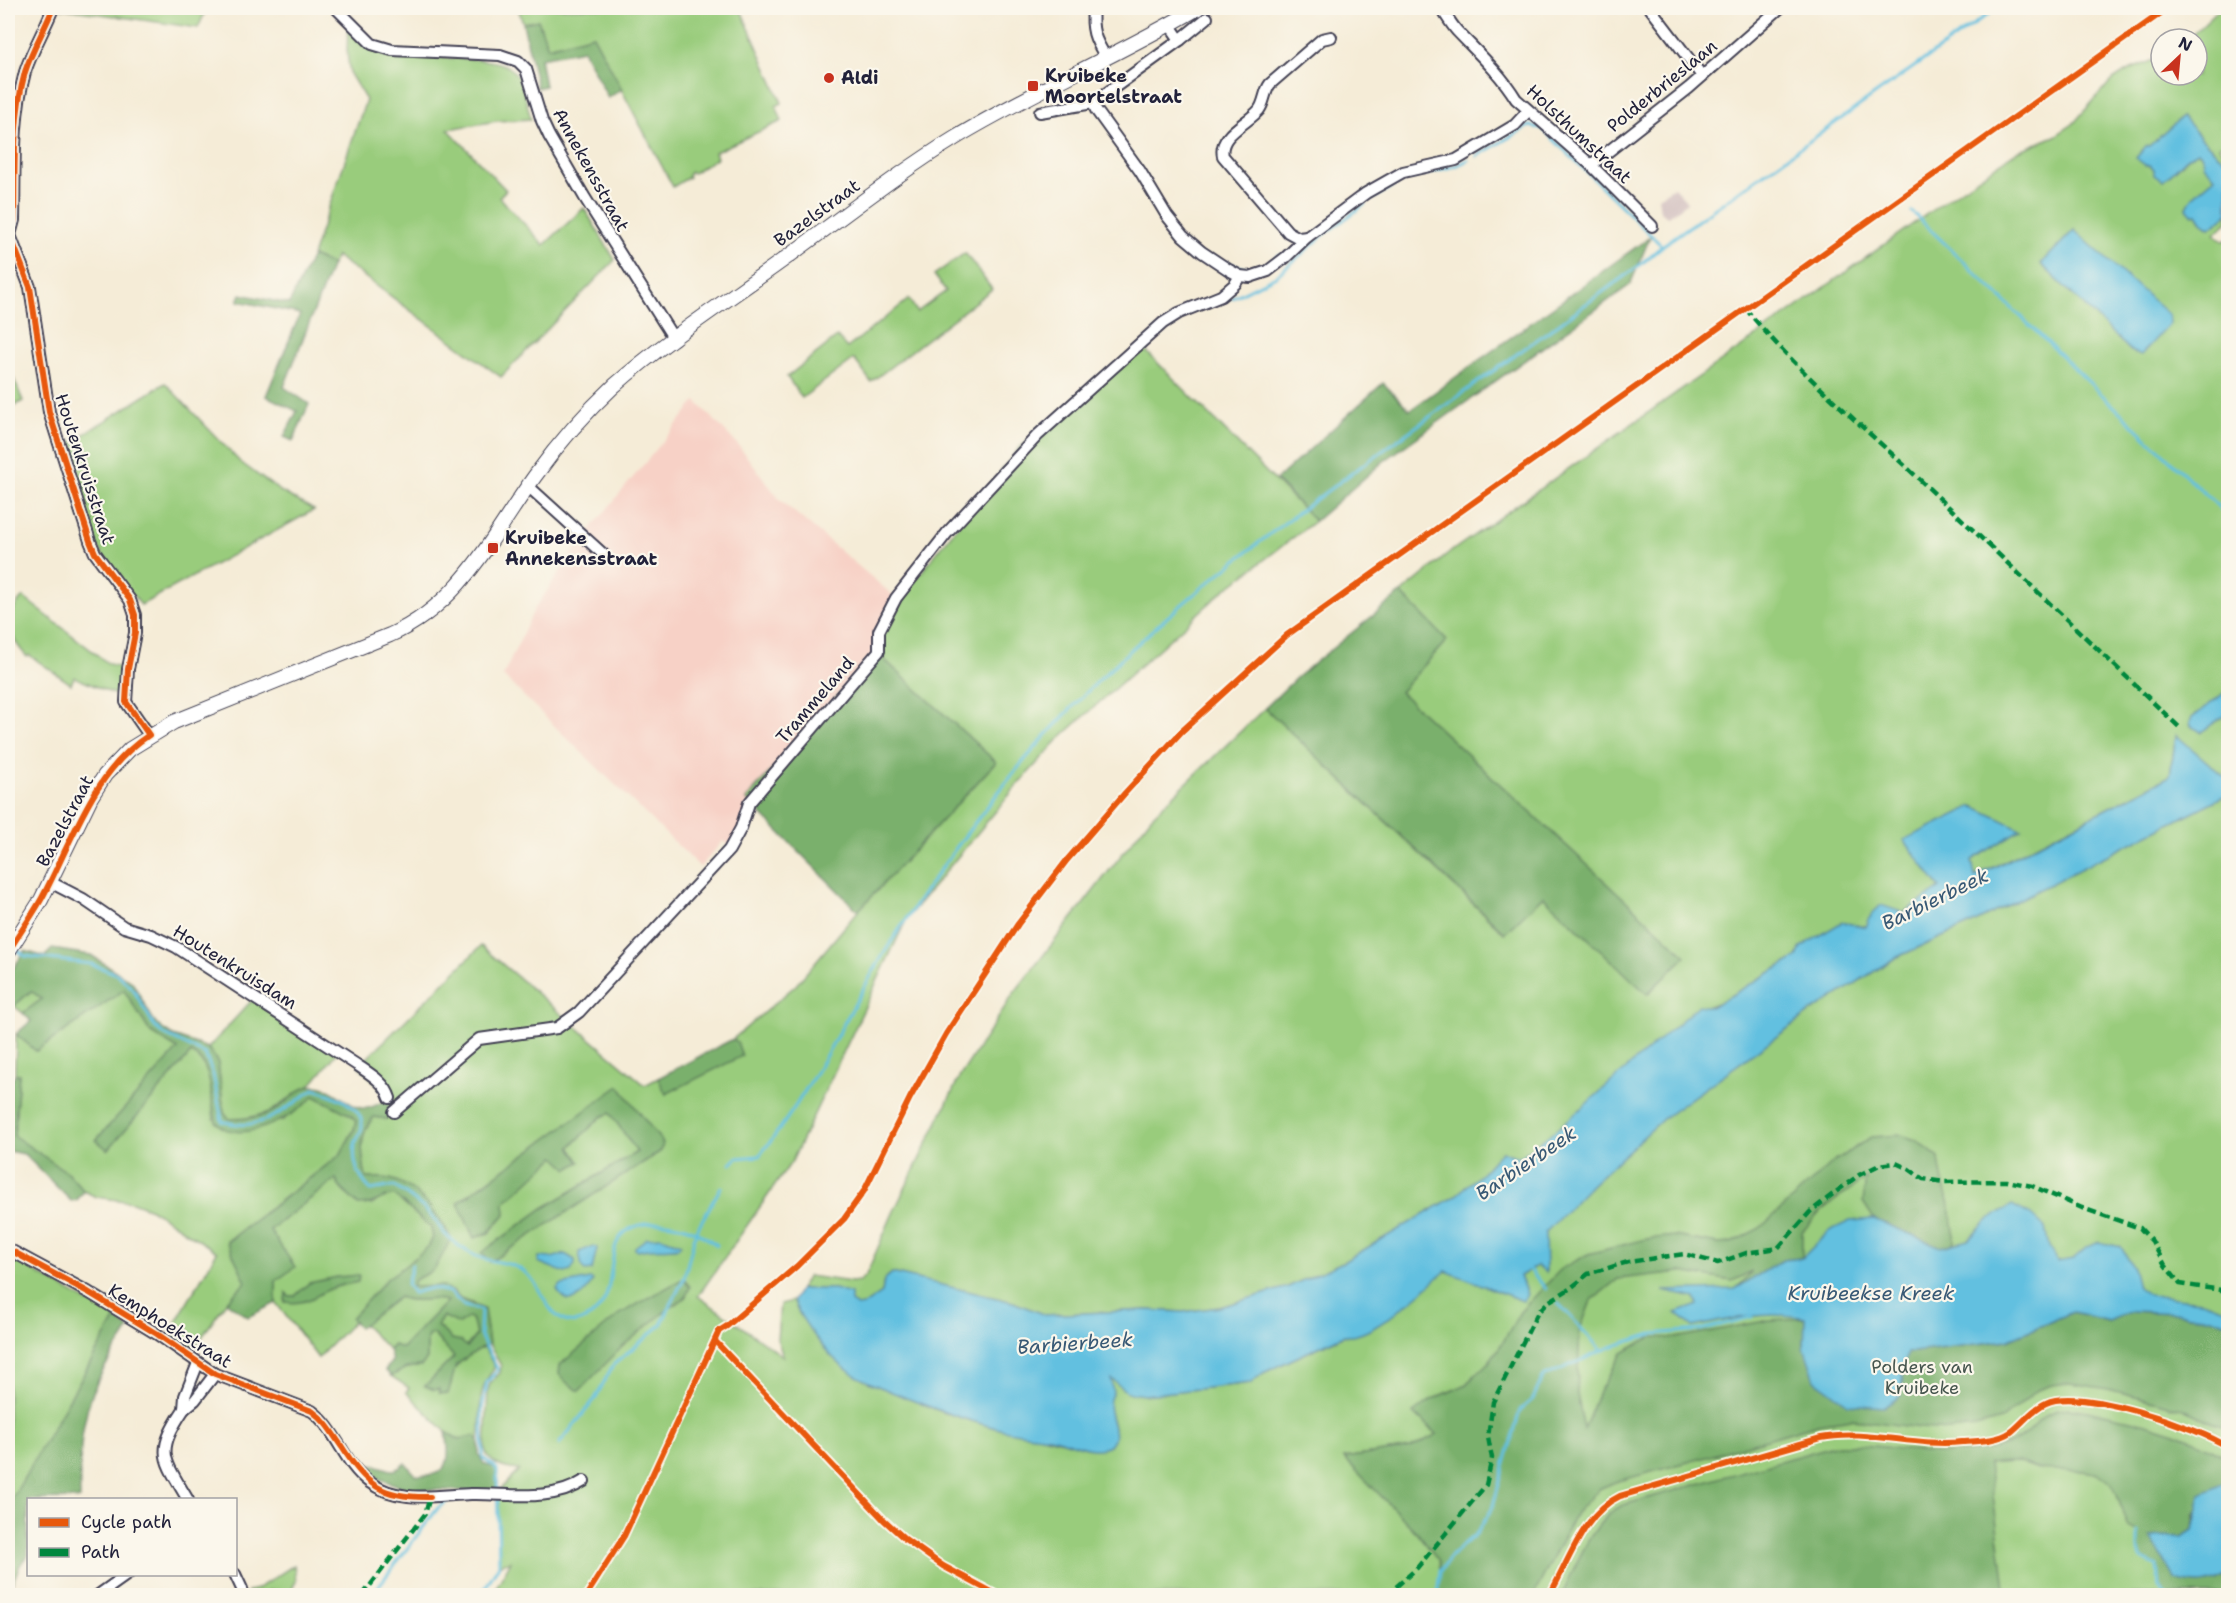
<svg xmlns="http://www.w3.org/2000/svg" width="2236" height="1603" font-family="'Shantell Sans',sans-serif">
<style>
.built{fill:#f7d1c6}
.industrial{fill:#d2bfbf}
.green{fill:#99cc7c;stroke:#5e775c;stroke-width:1.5;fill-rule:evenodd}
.forest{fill:#7ab06c;stroke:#4e6954;stroke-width:1.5;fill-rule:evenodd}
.water{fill:#62c0e0;stroke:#42718e;stroke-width:1.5}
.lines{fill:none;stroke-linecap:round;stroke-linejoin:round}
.stream{stroke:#62c0e0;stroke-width:3}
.minor-casing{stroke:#424052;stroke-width:14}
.secondary-casing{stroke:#424052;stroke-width:16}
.minor{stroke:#fff;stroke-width:10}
.secondary{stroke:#fff;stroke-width:14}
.quiet{stroke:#00873e;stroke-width:4.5;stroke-dasharray:9 4.5;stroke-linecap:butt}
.cycleway-casing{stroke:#fbf7ec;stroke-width:10}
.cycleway{stroke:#e8590c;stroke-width:6}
.poi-dot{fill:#c8321e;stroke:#fbf7ec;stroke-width:2}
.labels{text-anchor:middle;stroke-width:4.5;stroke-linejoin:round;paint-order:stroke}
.poi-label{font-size:18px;font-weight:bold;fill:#22223b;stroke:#fbf7ec;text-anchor:start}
.street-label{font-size:18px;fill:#22223b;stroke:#fbf7ec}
.park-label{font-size:18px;fill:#46554e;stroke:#fbf7ec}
.water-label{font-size:20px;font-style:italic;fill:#385975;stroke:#fbf7ec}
</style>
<rect width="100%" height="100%" fill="#fbf7ec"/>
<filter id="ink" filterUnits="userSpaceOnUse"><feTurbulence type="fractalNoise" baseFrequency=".0167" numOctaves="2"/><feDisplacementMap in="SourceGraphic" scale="12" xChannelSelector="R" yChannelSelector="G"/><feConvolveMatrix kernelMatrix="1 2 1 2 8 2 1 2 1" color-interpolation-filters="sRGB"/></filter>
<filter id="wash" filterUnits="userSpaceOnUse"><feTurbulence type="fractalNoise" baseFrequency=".008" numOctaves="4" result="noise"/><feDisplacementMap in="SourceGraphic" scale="24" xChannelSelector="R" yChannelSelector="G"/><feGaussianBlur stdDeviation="1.35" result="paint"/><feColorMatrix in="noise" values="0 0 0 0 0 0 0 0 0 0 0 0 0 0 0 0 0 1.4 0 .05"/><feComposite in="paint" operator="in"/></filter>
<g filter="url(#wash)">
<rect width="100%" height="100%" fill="#f5ecd7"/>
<path class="built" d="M696,401l42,44 42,55 115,97 -19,55 -130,148 12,12 -28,34 -7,-5 -23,26 -197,-191 31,-66 46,-68z"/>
<path class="industrial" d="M1674,187l14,15 -21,15 -7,-6 -2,-14z"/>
<g class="green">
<path d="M59,8h148l-9,20z"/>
<path d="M518,8h222l42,95 -6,3 6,15 -67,31 2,6 -24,15 -2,-1 -3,3 1,2 -16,10 -80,-151 -46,11 -9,-27 -15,3z"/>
<path d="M2220,8h8v138l-7,-2 -2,2 9,10v7l-23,-21 -23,-25 -45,40 16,11 10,13 25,-23 10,-7c7,8 11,18 17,26l-28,28 1,3 9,6 5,8 8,6 18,-15v8l-13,13 9,7 4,-2v451l-36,28 9,14 27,-19v67l-52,-44 -6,40 -196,101 -2,-17 48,-31 -47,-23 -68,34 35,48c-19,13 -59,44 -83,37l-56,22 -4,10 -77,45 -14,5 -145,119 -42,32 -17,-7 -21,23 -27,23 -111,65 -55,25 -68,20 -37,5 -36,-2 -102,5 -32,-13 -121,-29 -8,7 -2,13 -18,12 -7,1 -6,-4 -1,-8 -16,-5h-34l8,-13 44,6 7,-1 7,-6 27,-62 67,-137 54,-83 137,-176 114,-109 239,225 39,-37 105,98 37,-38 -285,-264 47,-52 -46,-47 52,-43 311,-219 196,-141 58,-39 37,-15 18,-12 37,-42 17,-11 34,-14v18h36v-36h-9zM2074,230h1l57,122 -91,-88z"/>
<path d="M348,27c8,8 17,20 28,24 30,12 114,1 134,17 14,12 16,35 21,51l-34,2 -49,8 58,61 -7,7 45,48 40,-37 31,52 -114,117 -165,-121 -4,9 -20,-9 54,-156 -16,-26 -3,-21z"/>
<path d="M965,253l27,36 -121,93 -17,-23 -52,39 -15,-21 50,-40 10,11 62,-49 8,13 29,-21 -12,-16z"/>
<path d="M1141,346l174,175 -93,71 -161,145 -41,45 -113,136 -115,243 -94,135 85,60 -6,-17 3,-35 13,-3 6,12 17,24 30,32 18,11 81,33 147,35 22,-21 -6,-22 3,-26 33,16 107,-12 12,-10 82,-38 89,-55 12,-10 81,25 -7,-19 17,-10 9,6 -2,-39 48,-49 73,-67 147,-106 83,-53 74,-33 259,-131v801h-1736l19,-34 -12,4 -1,-73 21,-22c-15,-1 -30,-5 -34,-21l3,-59 2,-7 10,-10 1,-7 -12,-22 -4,-28 -13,-13 -12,-4 -7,-8 -31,-4 -10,1c1,-9 7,-11 15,-14l20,-43 -16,-22 -40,-30 -25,-1c-4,-22 -9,-43 8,-61l12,2 6,-4 -7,-15 5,-2 -31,-32 122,-120 164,139 13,-7 8,16 71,-52 -4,-3 63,-54 62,-74 138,-149 -120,-110v-22l143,-182zM620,1087l41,64 -172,111 53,-53 95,-57 -27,-40 -9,5 -31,30 10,15 -25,-5 -52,46 2,11 -16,19 -15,5 -16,-36zM1501,1347l-82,187 -75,-76 67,-10 27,-14 -24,-21 19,-14 32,-14 24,-23z"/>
<path d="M13,377l10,24 -15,9v-31z"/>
<path d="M165,383l75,79 40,29 34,19 -173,95 -34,-41 -13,-25 -29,-93z"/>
<path d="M23,597l86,67 12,3v30l-47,-20 -3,7 -42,-29 -2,2c-18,-20 -25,-39 -4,-60z"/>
<path d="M124,990l26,42 29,17 -82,91 11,9 83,-96c22,11 20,44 23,66l68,2 32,-26 37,20 5,6 -2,8 -14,26 -113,86 19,41 -20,20 -33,48 -24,-16 48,-82 -66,-43 -19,-7 -36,-5 -12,-6 -16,-18 -54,-37 5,-62h-4l1,-40 20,17z"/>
<path d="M31,991l11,8 -19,14 -9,-7z"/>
<path d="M254,998l84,54 -27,33 -8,4 -33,23 -26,7h-15l-5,-6 -6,-50 -10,-15z"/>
<path d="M336,1179c6,18 20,21 36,26l12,-9 10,-1 37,33 2,9 -4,9 -24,20 -17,12 -37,40 3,3 -36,37 -42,-55v-22l-6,-51zM358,1282l-19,4 -54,16 1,-9 3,3h6l14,-13z"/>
<path d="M11,1258l105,60 -108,188v-241z"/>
<path d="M399,1297c16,7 32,-1 49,4l-46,48 -8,-4 -5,5 -26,-26z"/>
<path d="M443,1316h26l4,4 3,15 -10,12 -14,-8 -15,-13z"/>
<path d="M433,1334l21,23 -29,29 26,-1c0,-20 15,-30 33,-38l10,19v3c-20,26 -11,41 -15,71l-5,-4 -16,3 -12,-7 -40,-40 3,-4 -18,-12 16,-8 14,-2 6,-7v-21l2,-3z"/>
<path d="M294,1565l2,16 -5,10h-23v4h-19l-1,-4 9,-2z"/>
</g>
<g class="forest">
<path d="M538,20l10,27 45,-12 29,54 -14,9 -25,-48 -43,8 5,28 -8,2 -14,-65z"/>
<path d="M1650,237l-20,48 -246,176 -69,60 -39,-41 107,-97 27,27z"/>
<path d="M312,256l20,9 -48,122 25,17 -16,37 -9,-4 13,-26 -31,-15 34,-82 -62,-13 3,-7 48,10z"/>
<path d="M1401,593l46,47 -47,52 286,264 -39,38 -104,-98 -38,37 -240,-225 32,-31z"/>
<path d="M876,652l120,110 -138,149 -112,-112z"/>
<path d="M52,949l39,6 41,27 22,39 7,7 12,8 35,12 10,15 6,50 5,6c14,0 29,-1 42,-7 14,-6 27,-26 42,-26 19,-2 39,26 55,22 6,-1 12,-5 17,-8l7,16 -6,3 -12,-2c-17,18 -12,39 -8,61 7,0 16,-1 24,1 26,6 49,36 61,59 -5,10 -10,22 -17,31 -8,8 -20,6 -22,18l32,-1 16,13 24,10 5,35 -8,4 -25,17 -8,29 -9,-1v-4l-5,1 -9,-4 29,-29 -21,-23 -4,1 -2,3v21l-6,7 -14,2 -16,8 -6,-6 7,-9 -3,-11 5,-5 8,3 45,-47c-16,-5 -32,3 -48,-4l-40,31 -8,-10 37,-40 17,-12 24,-20 4,-9 -2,-9 -37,-33c-17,2 -16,10 -36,10l-19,-19 -3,-7 -66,51 25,37 -19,14v22l-28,14 -22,-15 20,-20 -19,-40 113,-87 14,-25 2,-9 -5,-6 -37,-19c-18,19 -59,42 -86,34 -5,-1 -9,-5 -12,-8 -7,-22 -1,-58 -25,-69l-83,97 -12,-10 82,-91 -28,-17 -26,-42 -88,61 -20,-17 15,-13 -8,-8 19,-14 -11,-8 -17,15 -6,-3v-27l17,-25 20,6zM443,1316l16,8 10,-7 4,4 3,14 -9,12 -6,-6 -9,-2 -15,-13z"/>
<path d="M733,1039l4,3 5,14 -76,38 -8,-16z"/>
<path d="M15,1074h4l-5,62 54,37 16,18 -7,9 -6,1 -47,-47 -16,-3v-62z"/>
<path d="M619,1086l44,57 -2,8 -171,111 -9,-9 61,-44 95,-57 -27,-39 -9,4 -31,30 10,15 -12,7 -13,-12 -51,46 1,11 -17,19 -14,5 -16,-35z"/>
<path d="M1901,1135l15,5 23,18c2,29 17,56 15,85l-13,4 -67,-28 -11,-17 3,-24 -44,32 -20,22v26l-19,2 -48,30 17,-18 -20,9 -51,-9 -63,7 -27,22 -11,28 -3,65 7,35 15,-37 23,-39 29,-16 24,1 95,-18 36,-2 -2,29 97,49 2,-30 3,-13 101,-13 66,-28 35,9 22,-10 47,2 41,6 10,5v106l-47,-22 -73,-19 -38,-6 -18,2 -17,6 -34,29 -25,7 -27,3 -29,-2 -68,-9 -34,5 -108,32 -95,26 -16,7 -23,24 -42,82h-97l3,-24 -1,-10 -21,-27 -74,-76 67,-10 26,-14 -24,-21 20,-14 32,-14 24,-23 14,-20 17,-30 42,-44 26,-14 58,-15 29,-3 43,8 13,-1 29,-15 74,-67 37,-24z"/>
<path d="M359,1275l-1,7c-6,1 -13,2 -19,4 -23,6 -28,20 -54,16l1,-9 3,3h6l14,-13 28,-6z"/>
<path d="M684,1278l6,9 -5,11 -18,12 -45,37 -43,44 -13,-9 -7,-8 1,-9 60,-51z"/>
<path d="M116,1318l13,11c-11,18 -25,36 -33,56 -16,35 -17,75 -16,114l-52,1v56c-13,11 -10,21 -20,34v-84z"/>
<path d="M2069,1408c56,9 111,21 159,50v27l-3,-2 -30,30 -2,17 -11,7 -32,-1 66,45 12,-6v20h-61l-8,-8 -2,-21 -16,-8 -3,-12v-14l-10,-4c-8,-16 -8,-39 -23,-50 -15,-11 -47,-6 -65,-9 -8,-1 -15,-6 -23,-7 -9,0 -19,1 -28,2l17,131 -445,1c15,-30 31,-77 62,-91l214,-60c48,-3 93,14 143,6 10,-2 22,-4 31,-8 25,-11 24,-32 58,-35z"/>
<path d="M446,1432l12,7 16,-3 5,4v14l5,10 13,5 1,23 -90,-3 -37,-13 -1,-5 3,-6c15,1 18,12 32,-2l11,12c34,3 35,-15 30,-43z"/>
</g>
<g class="water">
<path d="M2182,117l27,29 19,17v50l-18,15 -8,-6 -5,-8h-5l-5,-6c3,-12 19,-23 28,-31l-11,-13c0,-5 -1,-9 -6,-13l-11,7 -24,23 -9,-6v-6l-4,-4h-5l-9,-7 10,-12h3z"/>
<path d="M2074,230l95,85 1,8 -29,32 -9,-3 -91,-88z"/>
<path d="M2228,690v23l-27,19 -10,-6 -1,-4 2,-4z"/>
<path d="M2176,735l52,45v14l-259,131 -74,33 -83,53 -147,106 -73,67 -47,49 1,40 -9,-7 -17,10 7,19 -4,6 -77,-30c-19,15 -78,73 -102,64l-81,38 -12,10 -107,12c-8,-1 -15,-1 -21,-6 -5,-3 -6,-7 -12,-10l2,14c-13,17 14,44 -6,54 -14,7 -39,-6 -53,-9 -17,-3 -34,-4 -50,-8 -40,-10 -79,-24 -117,-40 -13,-6 -29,-11 -41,-21 -19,-14 -43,-46 -53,-68l7,-12h34l17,5v8l6,4 7,-1 18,-12 2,-13 8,-7 121,29 32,13 102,-5 36,2 37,-5 68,-20 55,-25 111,-65 27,-23 21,-23 17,7 42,-32 138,-121 11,2 10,-5 77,-45 4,-10 41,-25 24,5 5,-12 10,-10 23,8 36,-25 -36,-48 69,-34 48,23 -49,31 3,17 195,-101z"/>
<path d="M2012,1205l19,10 14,13 4,19 8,15 16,-3 13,-11 13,-6 22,5 12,20 5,20 11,8 53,6 26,9v14l-10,-5 -41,-6 -46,-2 -22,10 -36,-9 -66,28 -100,13 -4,13 -2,30 -17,11 -36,-3 -33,-24 -11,-33 1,-29c-36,-8 -76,1 -112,9l-17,-14 22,-8 -3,-7 -32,-7 72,-2 48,-29 19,-2 27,-27 21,-10 24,-2 67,28 27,-7 21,-21z"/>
<path d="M661,1237l20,7 -2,3c-14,3 -27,0 -41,4l-3,-2v-2l12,-9z"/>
<path d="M594,1246l3,2 -5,22 -7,1 -3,-3 -3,-16z"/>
<path d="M565,1254l10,6v4l-4,7 -6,2 -27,-11 1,-5 12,1z"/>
<path d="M590,1279l3,1c-7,14 -26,32 -36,9l4,-4z"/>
<path d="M2225,1483l3,2v90c-21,11 -30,11 -53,5l-25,-44 32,1 11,-7 8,-36z"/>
</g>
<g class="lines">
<g class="stream">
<path d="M1477,156l52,-30 13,2 120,118"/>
<path d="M1372,199l30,-19 56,-15 10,-5"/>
<path d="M1912,212l316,304"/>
<path d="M1226,263c23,8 34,10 53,-8l1,1"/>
<path d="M1232,298l44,-22 50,-43 39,-29"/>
<path d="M15,948l10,8 66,8 26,10 16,15 22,38 10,8 40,19 8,20 9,47c38,13 63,-12 92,-32 16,5 49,16 48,37 0,6 -5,12 -7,18 -3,19 3,33 16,46l23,-4c12,8 25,17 36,28 5,5 9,12 13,18 8,9 22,19 33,24 21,9 36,3 54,21 13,13 17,39 38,45 6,1 12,0 17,-3 29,-12 23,-46 30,-71 8,-29 48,-28 70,-21 12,4 22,11 32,18"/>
<path d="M731,1164l6,-6 22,-2c51,-62 85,-137 127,-206 35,-55 74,-109 115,-161 106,-135 242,-238 380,-337 87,-63 173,-125 259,-187l22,-19 335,-238"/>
<path d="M412,1265l-5,19 6,9 18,-5 19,4 14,14 17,4 -1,25 18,35 -11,12 -5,27 1,49 14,11 2,96 -19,31"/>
<path d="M1528,1267l18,22"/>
<path d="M1558,1303l44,48"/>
<path d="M559,1444l36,-45 18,-34 48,-40 23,-47 12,-47 25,-44"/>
<path d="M2138,1532v14l3,12 16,8 2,21 8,9"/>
<path d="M325,1594l15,2"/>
<path d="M371,1596l67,-88 9,-7"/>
<path d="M1437,1596l3,-25 15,-19 22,-19 15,-24 28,-99 13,-11 10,-22 68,-30 41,-13 48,-4 52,-13"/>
</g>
</g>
</g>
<g filter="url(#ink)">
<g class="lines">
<g class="minor-casing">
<g id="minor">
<path d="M336,8l36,36 20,6 108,5 18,6 8,8 16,52 7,15 36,62 89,141"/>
<path d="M1093,8c-2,21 1,31 13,49"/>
<path d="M1441,8c5,7 10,16 16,23 21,22 43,42 59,68l75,66 61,61"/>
<path d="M1650,8l52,68"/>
<path d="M1180,40l27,-22"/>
<path d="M1093,103l3,7 44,61 27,45 16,20 19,16 27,18 11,6 10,1 18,-6 17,-13 22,-21 59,-44 37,-21 53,-12 59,-35 13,-14"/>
<path d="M1040,112l53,-9 87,-63 -11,-16"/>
<path d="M1591,165l98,-77 91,-80"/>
<path d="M10,235l20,52 19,125 41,129 5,12 35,47 5,15v18l-7,36 -2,33 23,33"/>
<path d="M10,235l4,-15c1,-49 -2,-100 11,-148 7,-22 20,-43 28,-64"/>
<path d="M1307,237l-8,1 -11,-6 -65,-76c-5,-21 24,-32 36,-46 6,-8 5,-18 11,-26l52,-45 9,-2"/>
<path d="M528,486l75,68"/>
<path d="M50,882l33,17 41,28 27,8 25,12 181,118c13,9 28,17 33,33"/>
<path d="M394,1112l85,-73 78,-11 22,-16 150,-162 12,-22 8,-25 130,-152v-20l17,-33 51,-65 91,-98 125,-112 16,-10 42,-17 14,-12 5,-8"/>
<path d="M8,1249l80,43 69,42 58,40 97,37c25,19 32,53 57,71 30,22 68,13 102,12 37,-1 79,9 113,-13"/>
<path d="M198,1363l-13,33 -1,13 11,-9 20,-26"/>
<path d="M184,1409c-29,44 -21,48 4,91"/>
<path d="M235,1574l7,15 1,7"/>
<path d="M97,1596l31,-22"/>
</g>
</g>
<g class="secondary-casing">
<path id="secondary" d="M8,952l33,-52 50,-103 14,-22 25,-26 44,-27 216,-87c71,-31 102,-99 145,-159 23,-32 50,-63 79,-90 54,-48 117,-88 176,-131 54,-39 108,-82 165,-117 79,-48 164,-83 243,-130"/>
</g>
<use href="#minor" class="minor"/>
<use href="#secondary" class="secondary"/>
<g class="quiet">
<path d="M1745,308c51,62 113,114 172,169 88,83 175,167 263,251"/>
<path d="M362,1596l63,-82 5,-17"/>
<path d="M1386,1596l31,-28 69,-83 6,-27 -4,-21 5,-35 45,-90 10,-10 23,-14 17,-14 40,-12 56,-8 34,9 28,-10 32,-5 32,-36 23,-18 26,-19 20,-10 17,-2 13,6 14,10 22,3 62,-1 25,5 50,22 58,20 12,13 13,24 15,19 48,7"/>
</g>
<g class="cycleway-casing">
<g id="cycleway">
<path d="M8,952c11,-18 24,-36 34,-54 31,-58 50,-126 107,-163l-23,-33 2,-33 7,-36v-18l-5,-15 -35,-47 -5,-12 -41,-129 -19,-125 -20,-52 4,-15c1,-49 -2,-100 11,-148 7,-22 20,-43 28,-64"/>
<path d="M8,1249l80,43 69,42 58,40 97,37c14,10 20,22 30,36 25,39 40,51 88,50"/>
<path d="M715,1341l169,179 21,19 38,27 56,30"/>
<path d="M586,1596l38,-60 95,-205 8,-5 70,-60 47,-47 20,-28 46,-93 36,-64 72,-110 49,-64 58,-67 57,-62 105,-96 881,-627"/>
<path d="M1549,1596c20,-34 34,-83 71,-100l201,-58c47,-9 93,9 141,4 15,-1 36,-1 49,-10 12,-9 21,-23 35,-29 33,-16 152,24 182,44"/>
</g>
</g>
<use href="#cycleway" class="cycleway"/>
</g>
</g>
<g class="poi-dot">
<circle cx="829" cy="78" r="6"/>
<rect x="1027" y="80" width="12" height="12" rx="3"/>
<rect x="487" y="542" width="12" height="12" rx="3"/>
</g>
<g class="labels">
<g class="poi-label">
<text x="1045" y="82">Kruibeke<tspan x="1045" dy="21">Moortelstraat</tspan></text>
<text x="841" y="84">Aldi</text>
<text x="505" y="544">Kruibeke<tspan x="505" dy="21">Annekensstraat</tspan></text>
</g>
<g class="street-label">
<text transform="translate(1662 86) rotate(-39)" y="6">Polderbrieslaan</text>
<text transform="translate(1579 134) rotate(43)" y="6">Holsthumstraat</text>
<text transform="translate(591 170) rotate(61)" y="6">Annekensstraat</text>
<text transform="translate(817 213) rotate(-36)" y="6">Bazelstraat</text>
<text transform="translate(85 469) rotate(72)" y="6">Houtenkruisstraat</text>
<text transform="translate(815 700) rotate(-49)" y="6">Trammeland</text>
<text transform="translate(65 821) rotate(-62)" y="6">Bazelstraat</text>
<text transform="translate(235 967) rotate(32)" y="6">Houtenkruisdam</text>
<text transform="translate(170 1326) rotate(32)" y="6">Kemphoekstraat</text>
</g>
<g class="park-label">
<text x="1922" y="1373">Polders van<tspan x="1922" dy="21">Kruibeke</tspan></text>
</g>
<g class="water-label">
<text transform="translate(1935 899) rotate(-26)" y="7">Barbierbeek</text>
<text transform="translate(1526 1163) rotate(-34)" y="7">Barbierbeek</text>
<text x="1871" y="1300">Kruibeekse Kreek</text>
<text transform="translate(1075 1343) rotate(-4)" y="7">Barbierbeek</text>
</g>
</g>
<rect width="2236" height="1603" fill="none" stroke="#fbf7ec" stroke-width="30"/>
<rect x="27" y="1498" width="210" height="78" fill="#fbf7ec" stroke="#a4a2a5" stroke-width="1.5"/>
<rect x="39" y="1518" width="30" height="9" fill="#e8590c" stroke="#a4a2a5" stroke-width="1.5"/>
<text x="81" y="1528" font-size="18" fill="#22223b">Cycle path</text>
<rect x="39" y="1548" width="30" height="9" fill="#00873e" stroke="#a4a2a5" stroke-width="1.5"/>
<text x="81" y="1558" font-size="18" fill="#22223b">Path</text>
<g transform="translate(2179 57) rotate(26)"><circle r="28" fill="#fbf7ec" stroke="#a4a2a5" stroke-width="1.5"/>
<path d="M0-4.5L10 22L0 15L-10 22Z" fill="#c8321e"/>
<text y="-9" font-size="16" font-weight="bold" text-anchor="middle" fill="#22223b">N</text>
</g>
</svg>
